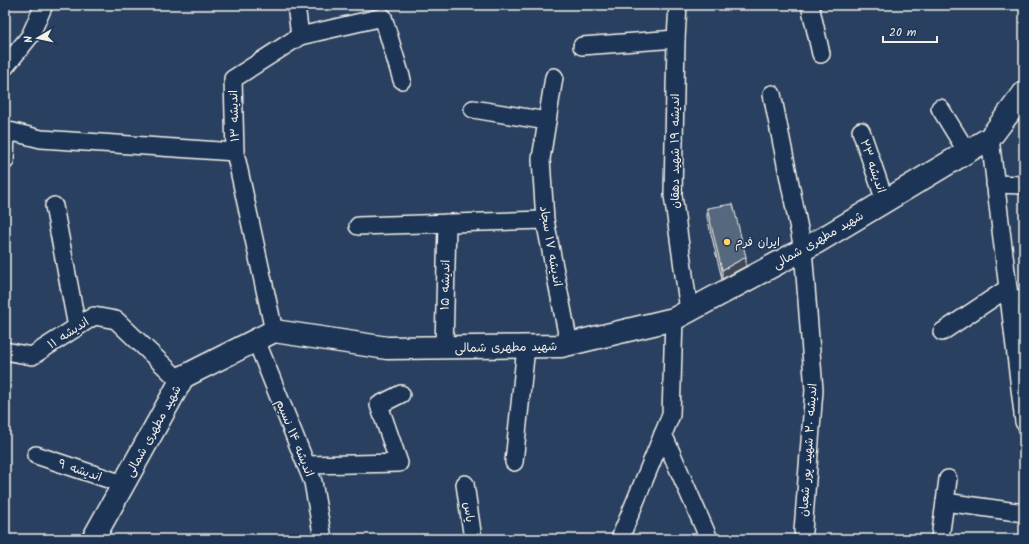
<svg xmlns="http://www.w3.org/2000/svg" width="1029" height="544" font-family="Kalam,'Playpen Sans Arabic',sans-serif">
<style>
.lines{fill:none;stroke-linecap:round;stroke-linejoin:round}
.minor-casing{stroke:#f4f1e8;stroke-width:20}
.secondary-casing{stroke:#f4f1e8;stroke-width:25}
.minor{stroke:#1d3557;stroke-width:17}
.secondary{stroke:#1d3557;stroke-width:22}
.wall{fill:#4a596c;stroke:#f4f1e8}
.shaded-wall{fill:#3c4858;stroke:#f4f1e8}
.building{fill:#56677d;stroke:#f4f1e8}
.poi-dot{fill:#ffd166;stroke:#1d3557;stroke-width:1.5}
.labels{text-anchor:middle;stroke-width:3;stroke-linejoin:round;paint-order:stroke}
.street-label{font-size:12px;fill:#f4f1e8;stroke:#1d3557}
.poi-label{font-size:12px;fill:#f4f1e8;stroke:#1d3557;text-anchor:start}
</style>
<rect width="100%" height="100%" fill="#2a4060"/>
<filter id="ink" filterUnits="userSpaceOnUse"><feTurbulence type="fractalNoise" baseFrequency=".025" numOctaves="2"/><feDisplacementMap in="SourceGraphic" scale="8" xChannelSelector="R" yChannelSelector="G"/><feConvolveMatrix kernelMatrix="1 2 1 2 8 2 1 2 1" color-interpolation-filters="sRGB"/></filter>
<g filter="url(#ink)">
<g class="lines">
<g class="minor-casing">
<g id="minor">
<path d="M296,5l4,31"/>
<path d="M678,5l-2,34 -3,156 16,116"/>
<path d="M810,5l11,49"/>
<path d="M582,46l94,-7"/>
<path d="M5,67l25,-31 14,-31"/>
<path d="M554,77l-13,82 4,61 24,124"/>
<path d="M772,94l31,155 11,141 -11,141"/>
<path d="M940,108l27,44"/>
<path d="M473,109l74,12"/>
<path d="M5,130l36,9 194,13"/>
<path d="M861,131l24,70"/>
<path d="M990,138l34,284"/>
<path d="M5,161l1,-30"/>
<path d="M995,184l29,1"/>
<path d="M54,206l23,121"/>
<path d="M358,226l187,-6"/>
<path d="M1009,300l15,-2"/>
<path d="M274,331l-39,-179 -2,-73 67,-43 83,-19 19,63"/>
<path d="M942,332l66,-44"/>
<path d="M256,340l57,142 10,57"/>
<path d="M444,348l3,-125"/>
<path d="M5,351l27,5 62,-40 22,4 65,62"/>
<path d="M663,434l46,105"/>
<path d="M36,455l87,29"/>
<path d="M514,462l12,-115"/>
<path d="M306,465l93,-2 -20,-58 22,-11"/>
<path d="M465,484l8,55"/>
<path d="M945,502l3,-23"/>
<path d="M940,538l5,-36 79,11"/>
<path d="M620,539l3,-8 48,-116 3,-96"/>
</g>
</g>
<g class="secondary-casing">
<path id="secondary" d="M93,539l90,-162 91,-46 113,17 174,-2 113,-27 143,-77 173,-104 34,-45"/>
</g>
<use href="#minor" class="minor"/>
<use href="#secondary" class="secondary"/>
</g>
<g class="wall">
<path d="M430,5h28v4z"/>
<path d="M707,208l39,58 -24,13 -15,-62z"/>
</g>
<path class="shaded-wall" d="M746,257v9l-24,13v-9z"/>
<path class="building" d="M733,204l13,53 -24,13 -15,-62z"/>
</g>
<circle class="poi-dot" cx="727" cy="242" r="4"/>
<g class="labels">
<g class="street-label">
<text transform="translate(234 116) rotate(-92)" y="4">اندیشه ۱۳</text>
<text transform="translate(675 151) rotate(-90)" y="4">اندیشه ۱۹ شهید دهقان</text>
<text transform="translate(873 166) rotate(71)" y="4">اندیشه ۲۳</text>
<text transform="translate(818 240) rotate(-30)" y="4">شهید مطهری شمالی</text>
<text transform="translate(551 246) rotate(80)" y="4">اندیشه ۱۷ سجاد</text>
<text transform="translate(445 285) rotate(-89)" y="4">اندیشه ۱۵</text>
<text transform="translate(68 333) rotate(-33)" y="4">اندیشه ۱۱</text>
<text transform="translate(506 347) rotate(-1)" y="4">شهید مطهری شمالی</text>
<text transform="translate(153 431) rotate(-61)" y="4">شهید مطهری شمالی</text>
<text transform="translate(295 438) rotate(68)" y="4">اندیشه ۱۴ نسیم</text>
<text transform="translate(808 450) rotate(-86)" y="4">اندیشه ۲۰ شهید پور شعبان</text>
<text transform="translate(80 470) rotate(19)" y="4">اندیشه ۹</text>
<text transform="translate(469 512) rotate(82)" y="4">یاس</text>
</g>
<g class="poi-label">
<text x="735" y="246">ایران فرم</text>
</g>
</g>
<rect width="1029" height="544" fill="none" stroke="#1d3557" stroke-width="20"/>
<rect x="10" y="10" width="1009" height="524" fill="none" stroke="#f4f1e8" stroke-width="1.5" filter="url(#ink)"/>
<g transform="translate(38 38) rotate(261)" stroke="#1d3557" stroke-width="3" paint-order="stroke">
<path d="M0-3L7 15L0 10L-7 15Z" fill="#f4f1e8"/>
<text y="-6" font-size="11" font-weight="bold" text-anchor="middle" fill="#f4f1e8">N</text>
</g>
<path d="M883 36v6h54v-6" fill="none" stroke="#f4f1e8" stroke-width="2"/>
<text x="889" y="36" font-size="12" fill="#f4f1e8" stroke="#1d3557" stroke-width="3" paint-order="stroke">20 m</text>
</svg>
